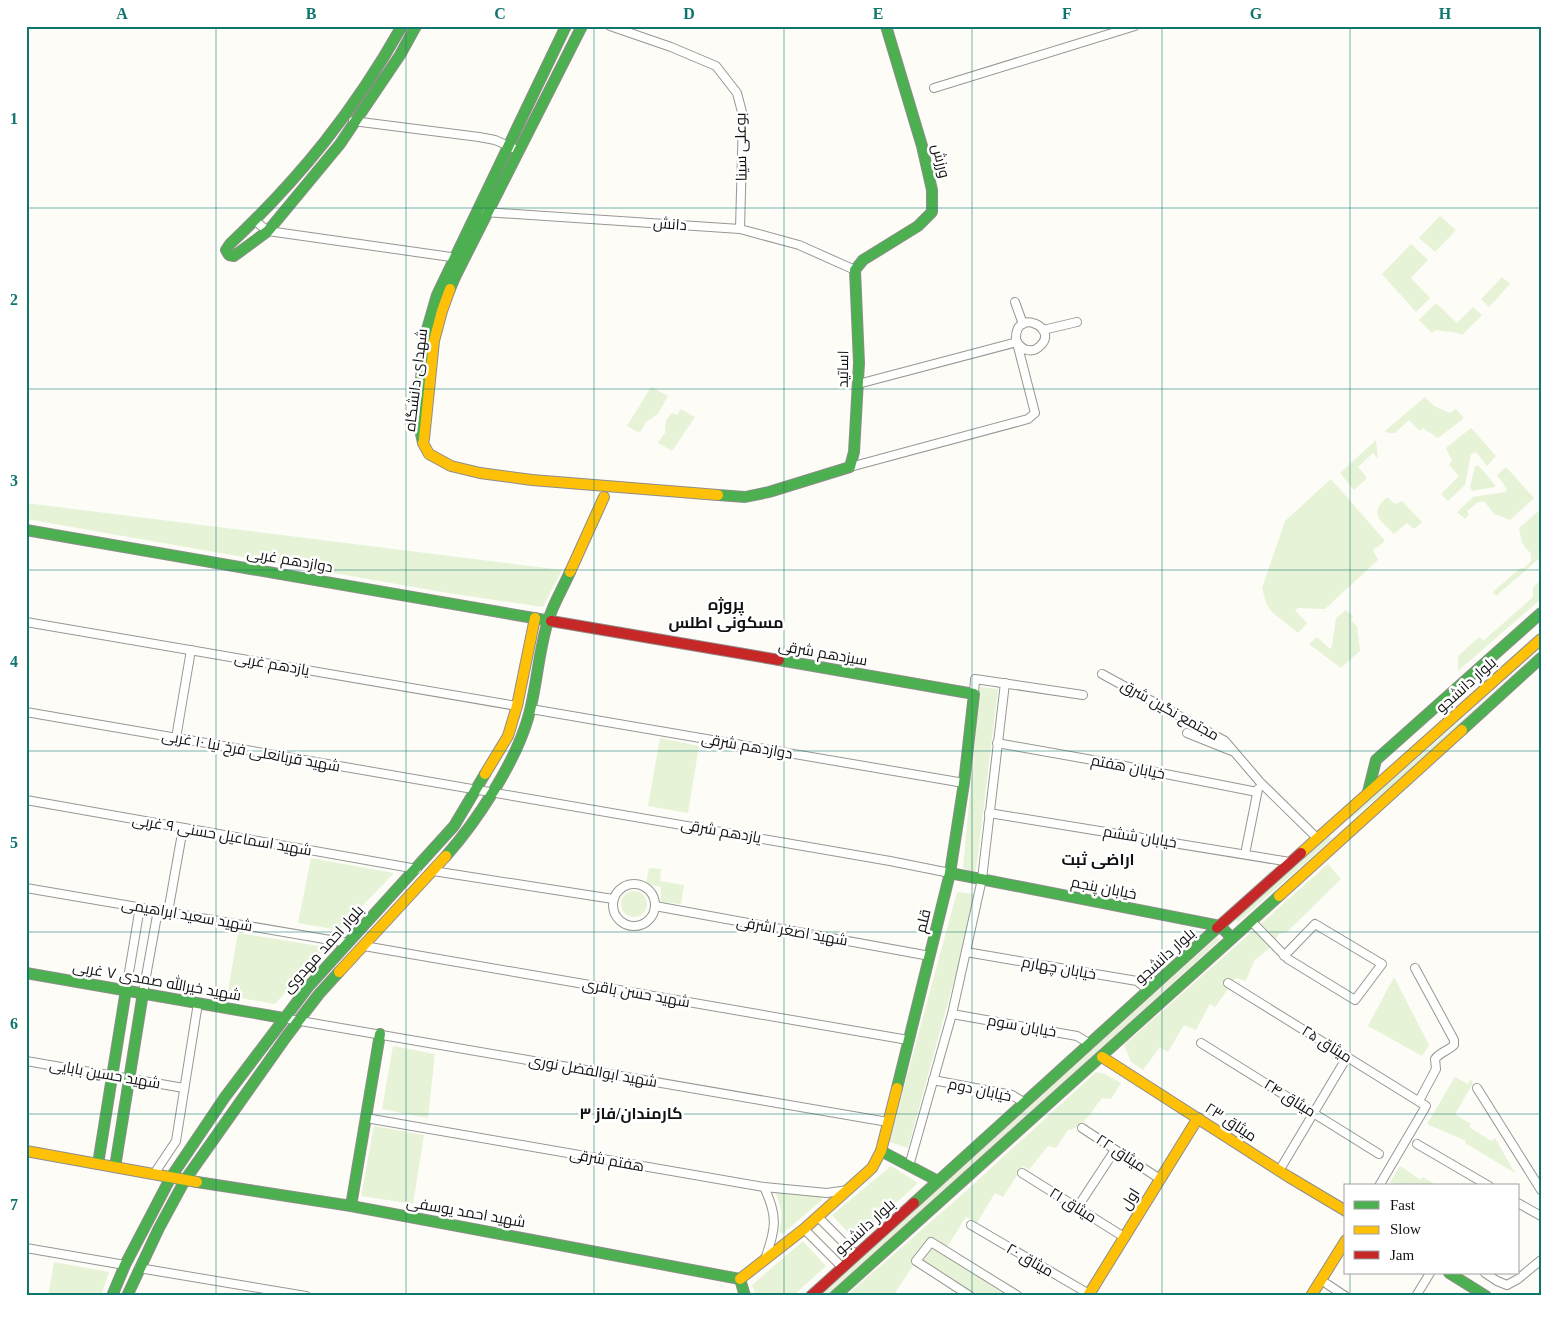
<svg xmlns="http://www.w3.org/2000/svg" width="1567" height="1322" font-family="'Times New Roman',Cairo,serif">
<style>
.green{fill:#e7f3d7}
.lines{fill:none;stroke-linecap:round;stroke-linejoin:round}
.street-casing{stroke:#979795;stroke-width:10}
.fast-casing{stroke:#8e8d8b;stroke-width:12}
.slow-casing{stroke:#8e8d8b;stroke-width:12}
.jam-casing{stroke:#8e8d8b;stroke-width:12}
.street{stroke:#fffffe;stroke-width:8}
.fast{stroke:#4caf50;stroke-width:10}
.slow{stroke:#ffc107;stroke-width:10}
.jam{stroke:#c62828;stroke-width:10}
.grid{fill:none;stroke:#0f766e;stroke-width:1;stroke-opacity:0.55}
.labels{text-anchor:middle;stroke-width:5;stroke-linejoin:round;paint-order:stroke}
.street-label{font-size:15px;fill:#111;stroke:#fff}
.neighbourhood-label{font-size:16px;font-weight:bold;fill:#111;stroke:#fff}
.neatline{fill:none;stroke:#0f766e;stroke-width:2}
.grid-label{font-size:16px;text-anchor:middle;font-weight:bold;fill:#0f766e}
</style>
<rect width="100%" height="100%" fill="#fdfcf7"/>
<g class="green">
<path d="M1440,216l16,14 -21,22 -16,-14z"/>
<path d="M1411,244l17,16 -17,18 19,20 -14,14 -34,-38z"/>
<path d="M1502,277l8,7 -21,23 -8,-8z"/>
<path d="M1436,303l21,20 16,-16 9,8 -20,20 -4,-2 -23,-3 -3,3 -13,-13z"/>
<path d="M651,387l17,9 -10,18 -12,8 -5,9 -3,1 -11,-6z"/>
<path d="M1425,397l9,9 16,7 6,-4 8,9 -26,20 -15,-10 -3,3 -11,-11 -14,13h-7l-3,-2z"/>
<path d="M681,409l14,8 -23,34 -14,-8 7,-10 1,-13 6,-7 5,2z"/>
<path d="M1471,428l25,28 -9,10 -11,-14 -5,2 -6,31 -17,16 -7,-7 18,-18 -10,-11 3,-4 -6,-13z"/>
<path d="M1376,440l2,19 -5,-6 -15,14 9,11 -13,12 -14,-17z"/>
<path d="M1475,466h4l16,19v2l-23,4 -2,-4z"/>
<path d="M1506,467l28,31 -24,22 -16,-6 -9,-12h-7l-11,9 2,4 -4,4 -8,-7 16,-15 32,-5 2,-3 -10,-14z"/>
<path d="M1331,479l54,62 -12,9 5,10 -53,49 -27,-1 -3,2 12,13 -9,10 -26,-21 -6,-9 -4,-15 23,-67z"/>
<path d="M1387,497l8,7 7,-3 20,21 -8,7 -7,-6 -13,11c-14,-14 -26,-20 -7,-37z"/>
<path d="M26,503l536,67 -19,37 -95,-14 -422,-74z"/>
<path d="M1541,509v48l-45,39 -3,-4 26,-23 5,-1 7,-7v-7l-9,-11 -3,-15z"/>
<path d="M1541,580v19l-83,72v-15l21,-19 4,4 50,-44v-10z"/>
<path d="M1346,610l7,6 -2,5 6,5 3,25 -19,17 -32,-24 8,-7 13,12 2,-3 4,-28z"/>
<path d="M1541,649v3c-63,57 -123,117 -191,167l-2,-2 134,-114z"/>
<path d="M980,687l18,2 -22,182 -5,1 -8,-4z"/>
<path d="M660,738l39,8 -11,67 -40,-7z"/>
<path d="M1329,836l3,3 -94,83 -3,-2z"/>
<path d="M311,858l83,15 -55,57 -41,-7z"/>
<path d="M1328,864l13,15 -54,53 -8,2 -7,12 -18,15 -8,20 -10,-3 -21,29 -5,-3 -14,26 -12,-5 -16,27 -8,-5 -17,23 -12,-8 -7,-17z"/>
<path d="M649,868l12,1 -1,12 24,4 -3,19 -20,-2v-15l-15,-3z"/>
<circle cx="634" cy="904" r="13"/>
<path d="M957,892l17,2 -10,50 -56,204 -19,-6z"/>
<path d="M238,933l88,14 -51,57 -48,-8z"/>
<path d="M1217,937l3,3 -393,356h-7z"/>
<path d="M1394,977l35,68 -7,11 -54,-30z"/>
<path d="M393,1046l42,8 -7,64 -46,-9z"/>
<path d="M1096,1072l9,2 16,9 -10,16 -9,-1c-9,11 -18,30 -34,32l-12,18 -8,-2 -19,24 -6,-4 -20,31 -8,-4 -18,30 -11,-6 -19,30 -14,-8 -4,2 -36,55h-47l121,-106z"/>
<path d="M1455,1077l13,7 3,-5 2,4 -18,31 16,10 -2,3 22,14 4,-3 20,35 -50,-30 1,-2 -39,-17z"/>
<path d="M374,1126l50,9 -11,69 -52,-8z"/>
<path d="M891,1166l27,17 -63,57 -23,-25z"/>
<path d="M1400,1166l21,14 2,-3 15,9h-41l-7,-4z"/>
<path d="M779,1190l42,7 1,3 -40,34 -3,-3c4,-14 3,-23 -3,-36z"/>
<path d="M803,1241l23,25 -33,30h-37l-4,-11z"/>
<path d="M931,1247l80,49h-33l-55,-35z"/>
<path d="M54,1262l55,10 -8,24h-53z"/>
</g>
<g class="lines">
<g class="street-casing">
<g id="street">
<path d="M610,26l61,21 45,19 21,27 6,23 -3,113"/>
<path d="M934,88l201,-62"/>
<path d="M353,121l126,16 16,3 18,8"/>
<path d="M484,212l256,17 59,16 56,25"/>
<path d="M255,221l13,10 190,27"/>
<path d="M1015,302l8,22"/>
<path d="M1043,330l34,-8"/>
<path d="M858,384l159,-42"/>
<path d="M850,467l178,-48 7,-6 -19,-74c-1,-32 44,-11 24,7 -8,8 -18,4 -23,-4"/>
<path d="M26,622l491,84"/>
<path d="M1102,674l123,67 35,41 57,56"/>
<path d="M974,694l1,-15 108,16"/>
<path d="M531,709l433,74"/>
<path d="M26,712l864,149 60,12"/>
<path d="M1187,733l45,18"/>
<path d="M176,738l15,-88"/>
<path d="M997,743l118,21 142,28"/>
<path d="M26,800l391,69"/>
<path d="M989,813l301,49"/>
<path d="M1245,854l13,-65"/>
<path d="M433,871l180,28"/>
<circle cx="634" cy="905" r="21"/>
<path d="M26,888l322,55"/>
<path d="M655,906l275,50"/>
<path d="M168,912l15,-84"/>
<path d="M1251,921l37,38 67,41 27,-36 -67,-40 -31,32"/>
<path d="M364,946l544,94"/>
<path d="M966,952l171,29 12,10"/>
<path d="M1415,968l39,72v5c-6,6 -14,7 -19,14l1,10 -17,32"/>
<path d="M1228,983l198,123 -47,80"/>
<path d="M126,990l14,-83"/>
<path d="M143,993l15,-83"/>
<path d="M952,1014l125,22 13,8"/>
<path d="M283,1018l605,104"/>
<path d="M1201,1043l178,111"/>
<path d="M26,1061l158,27"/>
<path d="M933,1080l79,15 13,8"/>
<path d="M1477,1088l64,102"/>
<path d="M366,1118l398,69 63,6 21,-3"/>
<path d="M1082,1128l78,51"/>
<path d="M1417,1144l72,42"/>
<path d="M909,1166l43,-152 30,-135 23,-196"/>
<path d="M1279,1171l68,-114"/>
<path d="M1022,1173l102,64"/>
<path d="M154,1174l22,-33 22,-138"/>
<path d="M764,1187c14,29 12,42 1,72"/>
<path d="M1518,1203l23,13"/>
<path d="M1077,1208l38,-58"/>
<path d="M818,1217l38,38"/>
<path d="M971,1225l118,69"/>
<path d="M804,1229l38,38"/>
<path d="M26,1248l99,17"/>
<path d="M139,1268l167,28"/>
<path d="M1485,1273l12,8 10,4 11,-6 23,-19"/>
<path d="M1327,1284l18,12"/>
<path d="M970,1296l-54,-35 15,-19 87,54"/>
<path d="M1416,1296l14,-23"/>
</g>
</g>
<g class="fast-casing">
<g id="fast">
<path d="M402,26c-48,85 -101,151 -172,218l-4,6 3,5 5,1 34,-25 72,-87 60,-89 16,-29"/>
<path d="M450,289l6,-14 126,-249"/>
<path d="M423,443l-5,-23 6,-80 13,-45 129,-269"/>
<path d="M718,495l27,2 24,-5 81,-25 4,-15 5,-89 -4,-93 8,-10 55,-34 14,-14v-22l-10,-44 -36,-120"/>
<path d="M26,530l525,91"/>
<path d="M779,660l195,34 -10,89 -14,90 -53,215"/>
<path d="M1462,730l79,-72"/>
<path d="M1368,792l8,-32 165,-147"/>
<path d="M446,856c31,-35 69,-93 82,-138 9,-31 10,-65 20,-97 5,-17 15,-33 22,-49"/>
<path d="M950,873l270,53 12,12"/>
<path d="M26,973l257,45"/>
<path d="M881,1151l57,30"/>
<path d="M98,1164l28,-174"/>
<path d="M115,1167l28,-174"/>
<path d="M197,1182l154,24 389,73"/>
<path d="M914,1203l303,-275"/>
<path d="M351,1206l29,-172"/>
<path d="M1449,1273l37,23"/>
<path d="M740,1279l5,17"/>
<path d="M112,1296l13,-31 46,-88 54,-80 84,-111 145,-160 31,-52"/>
<path d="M127,1296l32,-68 26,-48 101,-143 33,-43 20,-22"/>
<path d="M835,1296l444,-400"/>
</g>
</g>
<g class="slow-casing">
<g id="slow">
<path d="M424,439l10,-98 8,-30 8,-22"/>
<path d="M423,443l6,11 22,12 29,7 52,7 186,15"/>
<path d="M570,572l34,-75"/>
<path d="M485,774l23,-38 9,-30 18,-88"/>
<path d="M1301,853l240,-214"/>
<path d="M1279,896l183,-166"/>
<path d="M339,972l107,-116"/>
<path d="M1102,1057l187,120 57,34"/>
<path d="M26,1151l171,31"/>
<path d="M740,1279l64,-50 68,-61 9,-17 16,-63"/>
<path d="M1088,1296l110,-178"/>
<path d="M1311,1296l35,-56"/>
</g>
</g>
<g class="jam-casing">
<g id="jam">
<path d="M551,621l228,39"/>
<path d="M1217,928l84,-75"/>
<path d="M811,1296l103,-93"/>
</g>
</g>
<use href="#street" class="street"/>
<use href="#fast" class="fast"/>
<use href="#slow" class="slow"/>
<use href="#jam" class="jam"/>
</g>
<path class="grid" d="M216,26v1270M406,26v1270M594,26v1270M784,26v1270M972,26v1270M1162,26v1270M1350,26v1160M26,208h1515M26,389h1515M26,570h1515M26,751h1515M26,932h1515M26,1114h1515M1350,1273v23"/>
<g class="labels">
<g class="street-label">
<text transform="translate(741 147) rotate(-91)" y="5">بوعلی سینا</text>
<text transform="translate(941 161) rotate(76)" y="5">ورزش</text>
<text transform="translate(670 224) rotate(4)" y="5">دانش</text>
<text transform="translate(843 369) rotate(-89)" y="5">اساتید</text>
<text transform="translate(416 380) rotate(-83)" y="5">شهدای دانشگاه</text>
<text transform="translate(290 560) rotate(10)" y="5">دوازدهم غربی</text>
<text transform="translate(823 653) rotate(10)" y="5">سیزدهم شرقی</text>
<text transform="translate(272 664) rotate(10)" y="5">یازدهم غربی</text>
<text transform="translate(1466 685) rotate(-42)" y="5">بلوار دانشجو</text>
<text transform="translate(1170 710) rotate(29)" y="5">مجتمع نگین شرق</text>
<text transform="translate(747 746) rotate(10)" y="5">دوازدهم شرقی</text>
<text transform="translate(251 751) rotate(10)" y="5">شهید قربانعلی فرخ نیا ۱۰ غربی</text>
<text transform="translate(1128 767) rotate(11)" y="5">خیابان هفتم</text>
<text transform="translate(721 831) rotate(10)" y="5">یازدهم شرقی</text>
<text transform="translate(222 835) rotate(10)" y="5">شهید اسماعیل حسنی ۹ غربی</text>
<text transform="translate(1140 837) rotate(9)" y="5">خیابان ششم</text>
<text transform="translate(1104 888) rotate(11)" y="5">خیابان پنجم</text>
<text transform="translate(187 915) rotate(10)" y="5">شهید سعید ابراهیمی</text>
<text transform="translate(923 921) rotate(-76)" y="5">قلم</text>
<text transform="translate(792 931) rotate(10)" y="5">شهید اصغر اشرفی</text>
<text transform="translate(323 949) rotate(-48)" y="5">بلوار احمد مهدوی</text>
<text transform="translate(1165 956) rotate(-42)" y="5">بلوار دانشجو</text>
<text transform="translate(1059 968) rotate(10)" y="5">خیابان چهارم</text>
<text transform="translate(157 981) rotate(10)" y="5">شهید خیرالله صمدی ۷ غربی</text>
<text transform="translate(636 993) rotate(10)" y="5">شهید حسن باقری</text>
<text transform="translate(1022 1026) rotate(10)" y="5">خیابان سوم</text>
<text transform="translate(1327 1044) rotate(32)" y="5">میثاق ۲۵</text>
<text transform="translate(593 1071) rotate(10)" y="5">شهید ابوالفضل نوری</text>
<text transform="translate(105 1074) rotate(10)" y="5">شهید حسین بابایی</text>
<text transform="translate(980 1090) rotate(12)" y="5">خیابان دوم</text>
<text transform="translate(1290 1098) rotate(32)" y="5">میثاق ۲۴</text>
<text transform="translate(1231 1122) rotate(33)" y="5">میثاق ۲۳</text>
<text transform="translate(1121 1153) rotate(33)" y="5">میثاق ۲۲</text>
<text transform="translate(607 1160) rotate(10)" y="5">هفتم شرقی</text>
<text transform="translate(1130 1199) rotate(-58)" y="5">اول</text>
<text transform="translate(1073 1205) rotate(32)" y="5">میثاق ۲۱</text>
<text transform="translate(466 1212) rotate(10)" y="5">شهید احمد یوسفی</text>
<text transform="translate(865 1227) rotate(-42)" y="5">بلوار دانشجو</text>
<text transform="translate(1030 1260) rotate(30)" y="5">میثاق ۲۰</text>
</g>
<g class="neighbourhood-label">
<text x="726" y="610">پروژه<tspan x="726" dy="18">مسکونی اطلس</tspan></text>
<text x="1098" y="865">اراضی ثبت</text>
<text x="631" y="1119">کارمندان/فاز ۳</text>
</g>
</g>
<rect width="1567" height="1322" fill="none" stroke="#ffffff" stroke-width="55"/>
<rect x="1344" y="1184" width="175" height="90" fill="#ffffff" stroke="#a0a0a0"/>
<rect x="1354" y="1201" width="25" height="8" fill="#4caf50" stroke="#a0a0a0"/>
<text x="1390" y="1210" font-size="15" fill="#111111">Fast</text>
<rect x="1354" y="1226" width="25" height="8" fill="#ffc107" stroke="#a0a0a0"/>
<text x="1390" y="1234" font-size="15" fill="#111111">Slow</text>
<rect x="1354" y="1251" width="25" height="8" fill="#c62828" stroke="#a0a0a0"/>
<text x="1390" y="1260" font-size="15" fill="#111111">Jam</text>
<rect x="28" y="28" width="1512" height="1266" class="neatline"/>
<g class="grid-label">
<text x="122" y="19">A</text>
<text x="311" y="19">B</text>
<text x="500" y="19">C</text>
<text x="689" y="19">D</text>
<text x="878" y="19">E</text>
<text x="1067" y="19">F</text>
<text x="1256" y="19">G</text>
<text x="1445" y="19">H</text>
<text x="14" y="124">1</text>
<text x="14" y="305">2</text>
<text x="14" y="486">3</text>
<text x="14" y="667">4</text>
<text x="14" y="848">5</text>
<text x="14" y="1029">6</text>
<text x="14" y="1210">7</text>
</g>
</svg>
